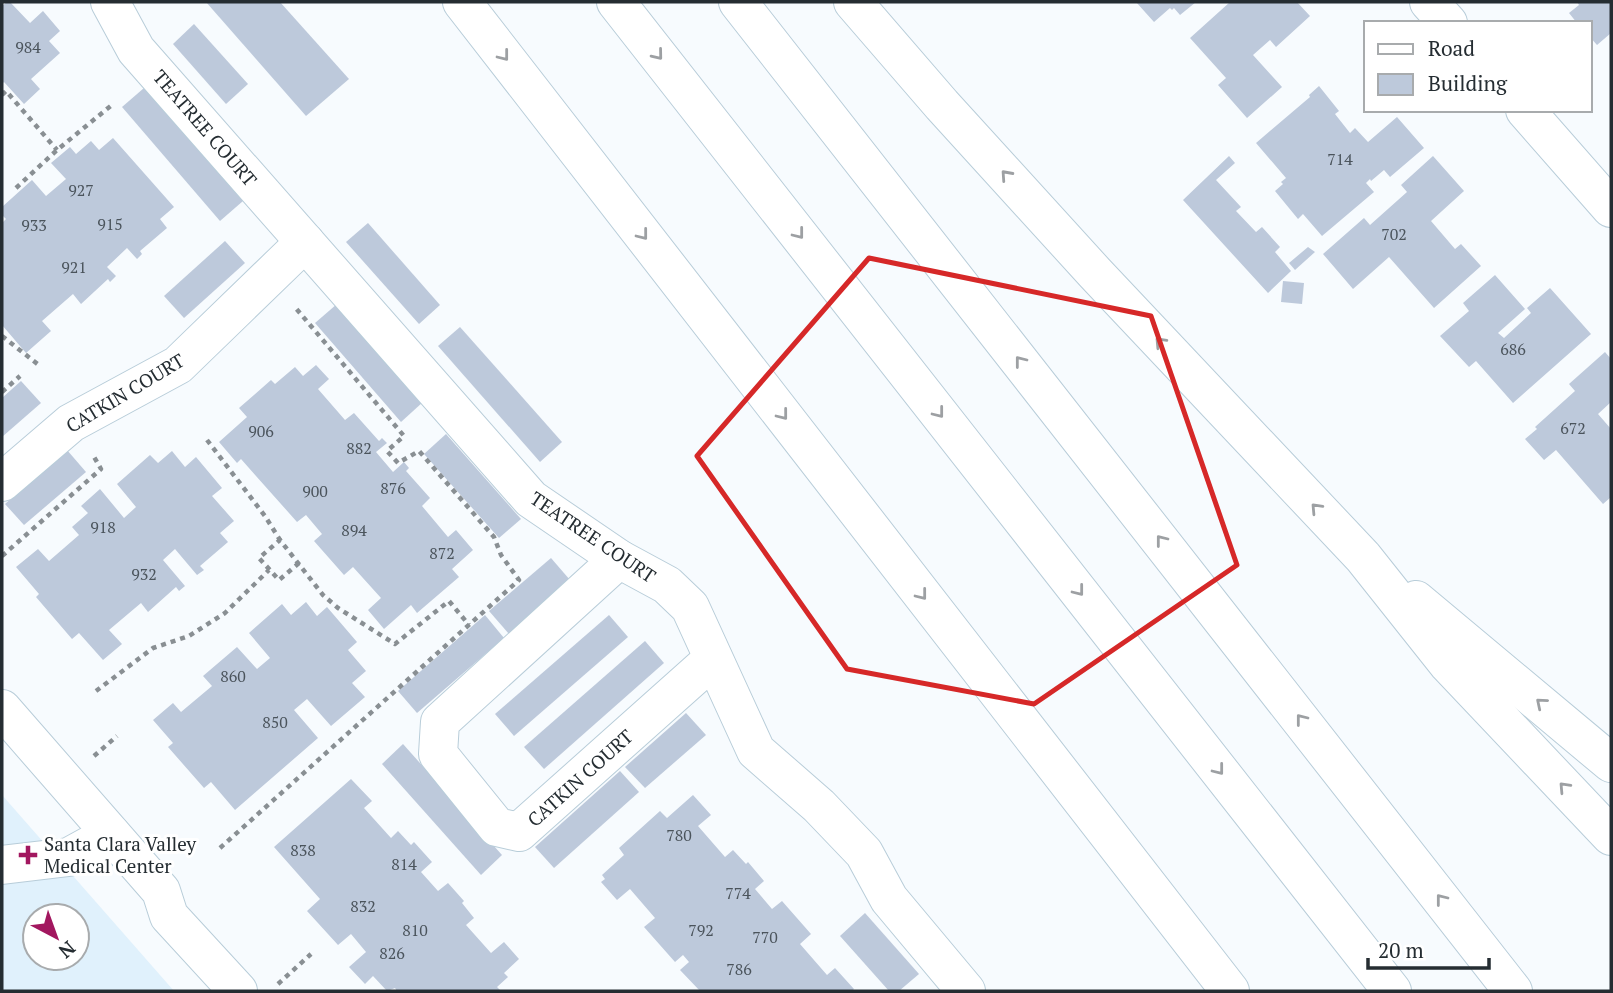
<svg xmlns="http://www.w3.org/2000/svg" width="1613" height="993" font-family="'PT Serif',serif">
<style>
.built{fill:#e0f1fc;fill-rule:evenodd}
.building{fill:#bdc9db}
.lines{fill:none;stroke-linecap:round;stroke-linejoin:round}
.minor-casing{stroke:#b8cdd9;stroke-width:40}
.highway-casing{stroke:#b8cdd9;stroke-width:40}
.path{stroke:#898f93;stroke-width:4.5;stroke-dasharray:5 5;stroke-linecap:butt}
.minor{stroke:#fff;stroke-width:38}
.highway{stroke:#fff;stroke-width:38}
.oneway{stroke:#9da0a3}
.marked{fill:none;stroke:#d62828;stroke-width:5;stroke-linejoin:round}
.poi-dot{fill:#a2175f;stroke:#fff;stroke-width:2.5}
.labels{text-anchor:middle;stroke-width:6;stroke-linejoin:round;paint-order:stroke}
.number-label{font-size:16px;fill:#4b545c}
.street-label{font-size:19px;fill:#252d32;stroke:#fff}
.poi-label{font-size:19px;fill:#252d32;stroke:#fff;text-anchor:start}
</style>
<rect width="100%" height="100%" fill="#f7fbfe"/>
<path class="built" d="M2,795l172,196h-172zM35,916h42v42h-42z"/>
<g class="building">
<path d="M7,2h3l20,21 13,-12 17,20 -11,10 11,12 -29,26 9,10 -16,15 -20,-22 -2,2v-78z"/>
<path d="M206,2h74l69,77 -43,37z"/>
<path d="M1136,2h60l-16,13 -6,-7 -2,2 -2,-2 -16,14z"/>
<path d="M1230,2h67l13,14 -34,31 -6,-7 -17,15 29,32 -35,31 -29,-33 8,-7 -36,-40z"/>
<path d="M1577,2h34v31l-14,12 -7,-8v-14h-13l-8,-10 10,-8z"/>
<path d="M194,24l54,60 -22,20 -53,-60z"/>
<path d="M1319,86l20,25 -4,3 15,19 5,-5 13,14 29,-25 27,31 -34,29 -6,-7 -13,11 -1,-2 -4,4 8,9 -52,44 -19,-22 -5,5 -23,-28 8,-7 -2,-2 5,-4 -30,-35 54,-46 -1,-2z"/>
<path d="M144,88l99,113 -23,20 -98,-114z"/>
<path d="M113,138l61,69 -14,12 7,9 -27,23 2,3 -5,5 -10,-11 -20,19 9,9 -6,6 -2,-3 -27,25 -8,-10 -31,27 9,10 -25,22 -24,-28v-102l4,-4 -4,-4v-8l30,-27 14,16 20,-17 -15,-16 19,-16 6,7 15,-13 8,9z"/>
<path d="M1229,156l6,7 -19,17 25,27 -5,4 20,21 6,-5 18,20 -5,5 16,19 -23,22 -85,-93z"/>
<path d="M1433,156l31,35 -33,30 24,28 6,-5 20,22 -47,42 -45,-51 -36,32 -30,-35 41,-36 6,7 37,-33 -6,-7z"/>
<path d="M368,223l72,82 -21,19 -73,-82z"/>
<path d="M225,241l20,22 -61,55 -20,-22z"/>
<path d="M1308,247l7,5 -20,18 -6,-7z"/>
<path d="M1495,275l30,34 -27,24 6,5 27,-25 -4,-5 23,-20 41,46 -78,69 -37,-42 -7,6 -29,-31 29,-25 -6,-8z"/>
<path d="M1283,281l21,2 -2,21 -21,-2z"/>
<path d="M337,304l86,98 -22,20 -86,-99z"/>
<path d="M460,327l102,115 -22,20 -102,-116z"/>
<path d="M1605,352l6,7v43l-13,12 13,15v68l-8,7 -47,-54 -12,10 -19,-21 12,-10 -2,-2 40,-36 -6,-7z"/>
<path d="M316,365l13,14 -11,10 27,31 9,-7 25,28 3,-3 5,5 -11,9 17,20 11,-10 5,6 -3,3 24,27 -8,8 26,31 8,-7 17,20 -21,19 7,8 -42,36 -6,-8 -27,24 -16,-19 13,-12 -28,-31 -9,8 -30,-34 8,-7 -16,-19 -9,7 -56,-63 -4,4 -18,-21 28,-25 -8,-9 32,-28 4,4 20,-17 8,9z"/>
<path d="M21,381l20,22 -39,34v-39z"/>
<path d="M446,434l75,85 -22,19 -75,-84z"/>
<path d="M67,450l19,22 -62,53 -19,-21z"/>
<path d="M172,451l13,16 11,-10 26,31 -10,8 22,25 -14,12 8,9 -28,24 4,4 -7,5 -22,-26 -12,11 22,26 -6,5 -3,-4 -28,25 -7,-9 -32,27 13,14 -19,16 -24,-27 -7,6 -36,-42 3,-3 -23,-27 22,-18 11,12 30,-26 -7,-8 16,-14 -7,-7 19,-17 24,29 12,-11 -19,-23 33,-29 8,8z"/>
<path d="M551,558l19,22 -61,54 -20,-23z"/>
<path d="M306,602l11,14 10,-9 30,35 -9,8 18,21 -14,12 13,14 -34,29 -24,-27 -13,11 24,28 -83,72 -24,-28 -7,6 -36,-41 5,-4 -20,-23 20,-17 8,9 31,-26 -9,-10 34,-29 20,22 13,-11 -21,-25 33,-29 9,11z"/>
<path d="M485,615l19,23 -87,75 -19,-22z"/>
<path d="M609,615l19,22 -114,99 -19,-22z"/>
<path d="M645,641l19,22 -120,106 -20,-22z"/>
<path d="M686,713l20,22 -61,53 -20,-21z"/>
<path d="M403,744l99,111 -21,20 -99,-111z"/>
<path d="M620,771l19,21 -85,76 -19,-21z"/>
<path d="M351,779l21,22 -8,7 27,30 7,-7 13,14 3,-3 18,20 -11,10 17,19 10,-8 16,18 -2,2 12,15 -8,7 25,28 13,-11 15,17 -15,14 4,4 -11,10 4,4h-104l-2,-3 -8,3 -14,-15 -8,8 -16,-17 17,-15 -15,-18 -13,11 -31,-34 13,-12 -46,-52z"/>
<path d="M693,795l18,20 -13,11 27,31 8,-7 13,14 2,-2 16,19 -9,8 17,20 10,-8 29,33 -11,10 27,31 8,-7 19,21 -2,2h-152l-20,-21 9,-8 -6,-7 -8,7 -31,-35 11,-9 -25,-29 -13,11 -16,-18 4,-3 -3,-4 22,-20 -5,-7 41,-37 7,7z"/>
<path d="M865,913l54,61 -20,17h-10l-49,-55z"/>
</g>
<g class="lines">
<g class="minor-casing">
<g id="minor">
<path d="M110,2l26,48 395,449 88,60 48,26 23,22 66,144 63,55 45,47 25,46 77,92"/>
<path d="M1429,2l19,21"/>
<path d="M1525,110l86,98"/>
<path d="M2,482l69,-59 107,-58 127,-123"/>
<path d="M619,559l-179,163 -2,32 59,73 22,5 194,-173"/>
<path d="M2,709l159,182 8,25 69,75"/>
<path d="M2,865l67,-8 42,-23"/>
</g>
</g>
<g class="highway-casing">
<g id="highway">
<path d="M462,2l768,989"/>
<path d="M616,2l776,989"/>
<path d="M738,2l775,989"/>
<path d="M853,2l89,103 153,168 268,284 85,107 163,172"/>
<path d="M1416,600l195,163"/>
</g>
</g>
<g class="path">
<path d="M2,95l4,-4 51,59"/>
<path d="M16,188l41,-38 56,-46"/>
<path d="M2,336l38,30"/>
<path d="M2,392l18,-16"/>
<path d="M207,440l58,76 15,24"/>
<path d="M2,556l99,-87 -8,-14"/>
<path d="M299,563l-20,17 -20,-22 21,-18 43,55 15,13 57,36 54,-43 20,24"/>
<path d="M96,691l57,-43 36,-12 36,-23 44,-43"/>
<path d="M94,756l23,-20"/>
<path d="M220,848l299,-268 -18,-25 -7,-18 -75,-86 -21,12 -11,-12 17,-15 -110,-130"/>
<path d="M278,984l33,-30"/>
</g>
<use href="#minor" class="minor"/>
<use href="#highway" class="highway"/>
</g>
<defs><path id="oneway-chevron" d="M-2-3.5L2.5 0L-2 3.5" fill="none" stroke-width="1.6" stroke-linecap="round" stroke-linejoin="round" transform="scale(1.75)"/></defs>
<g class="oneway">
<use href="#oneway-chevron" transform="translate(658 55) rotate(51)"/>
<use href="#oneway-chevron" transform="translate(504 56) rotate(52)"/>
<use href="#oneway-chevron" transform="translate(1006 175) rotate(-132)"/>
<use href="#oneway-chevron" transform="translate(799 234) rotate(52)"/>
<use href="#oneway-chevron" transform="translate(643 235) rotate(52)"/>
<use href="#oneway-chevron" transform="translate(1160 342) rotate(-133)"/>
<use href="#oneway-chevron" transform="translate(1020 361) rotate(-128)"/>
<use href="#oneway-chevron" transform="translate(939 413) rotate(52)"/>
<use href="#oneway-chevron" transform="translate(783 415) rotate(52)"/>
<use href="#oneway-chevron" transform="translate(1316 508) rotate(-133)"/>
<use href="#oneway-chevron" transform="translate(1161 540) rotate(-128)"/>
<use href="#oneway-chevron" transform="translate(1079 591) rotate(52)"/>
<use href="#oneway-chevron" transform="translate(922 595) rotate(52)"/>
<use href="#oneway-chevron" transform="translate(1541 703) rotate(-140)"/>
<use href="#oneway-chevron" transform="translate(1301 719) rotate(-128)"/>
<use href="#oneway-chevron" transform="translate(1219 770) rotate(52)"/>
<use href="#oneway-chevron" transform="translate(1564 787) rotate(-133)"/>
<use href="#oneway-chevron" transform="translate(1441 899) rotate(-128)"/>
</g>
<path class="marked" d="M869,258l282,58 86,249 -203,139 -187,-35 -150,-213z"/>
<path class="poi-dot" d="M24.5 844.5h7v7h7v7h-7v7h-7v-7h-7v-7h7z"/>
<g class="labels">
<g class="number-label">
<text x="28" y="53">984</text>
<text x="1340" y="165">714</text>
<text x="81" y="196">927</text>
<text x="110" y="230">915</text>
<text x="34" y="231">933</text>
<text x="1394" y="240">702</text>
<text x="74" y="273">921</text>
<text x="1513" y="355">686</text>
<text x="1573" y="434">672</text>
<text x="261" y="437">906</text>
<text x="359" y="454">882</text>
<text x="393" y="494">876</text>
<text x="315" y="497">900</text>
<text x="103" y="533">918</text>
<text x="354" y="536">894</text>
<text x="442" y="559">872</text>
<text x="144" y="580">932</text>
<text x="233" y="682">860</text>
<text x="275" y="728">850</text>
<text x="679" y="841">780</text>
<text x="303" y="856">838</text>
<text x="404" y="870">814</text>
<text x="738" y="899">774</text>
<text x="363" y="912">832</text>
<text x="415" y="936">810</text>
<text x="701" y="936">792</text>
<text x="765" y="943">770</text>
<text x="392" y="959">826</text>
<text x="739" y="975">786</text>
</g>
<g class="street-label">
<text transform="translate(205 128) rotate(49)" y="7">TEATREE COURT</text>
<text transform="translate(125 393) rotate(-31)" y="7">CATKIN COURT</text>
<text transform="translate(593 537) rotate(34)" y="7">TEATREE COURT</text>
<text transform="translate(580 778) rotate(-42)" y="7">CATKIN COURT</text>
</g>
<g class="poi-label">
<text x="44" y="851">Santa Clara Valley<tspan x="44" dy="22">Medical Center</tspan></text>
</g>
</g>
<rect width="1613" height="993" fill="none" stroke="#252d32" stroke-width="7"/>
<rect x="1364" y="21" width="228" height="91" fill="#ffffff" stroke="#a8abad" stroke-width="2"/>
<rect x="1378" y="44" width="35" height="10" fill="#ffffff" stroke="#a8abad" stroke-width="2"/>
<text x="1428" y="56" font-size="21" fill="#252d32">Road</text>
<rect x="1378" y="74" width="35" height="21" fill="#bdc9db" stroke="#a8abad" stroke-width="2"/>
<text x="1428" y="91" font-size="21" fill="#252d32">Building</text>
<g transform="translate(56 937) rotate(139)"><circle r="33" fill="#ffffff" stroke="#a8abad" stroke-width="2"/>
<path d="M0-5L12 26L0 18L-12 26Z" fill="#a2175f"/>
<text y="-10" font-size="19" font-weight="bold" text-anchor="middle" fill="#252d32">N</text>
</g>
<path d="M1368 958v10h121v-10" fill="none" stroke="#252d32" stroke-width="3.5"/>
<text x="1378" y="958" font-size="21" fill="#252d32" stroke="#ffffff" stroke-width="5" paint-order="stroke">20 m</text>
</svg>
